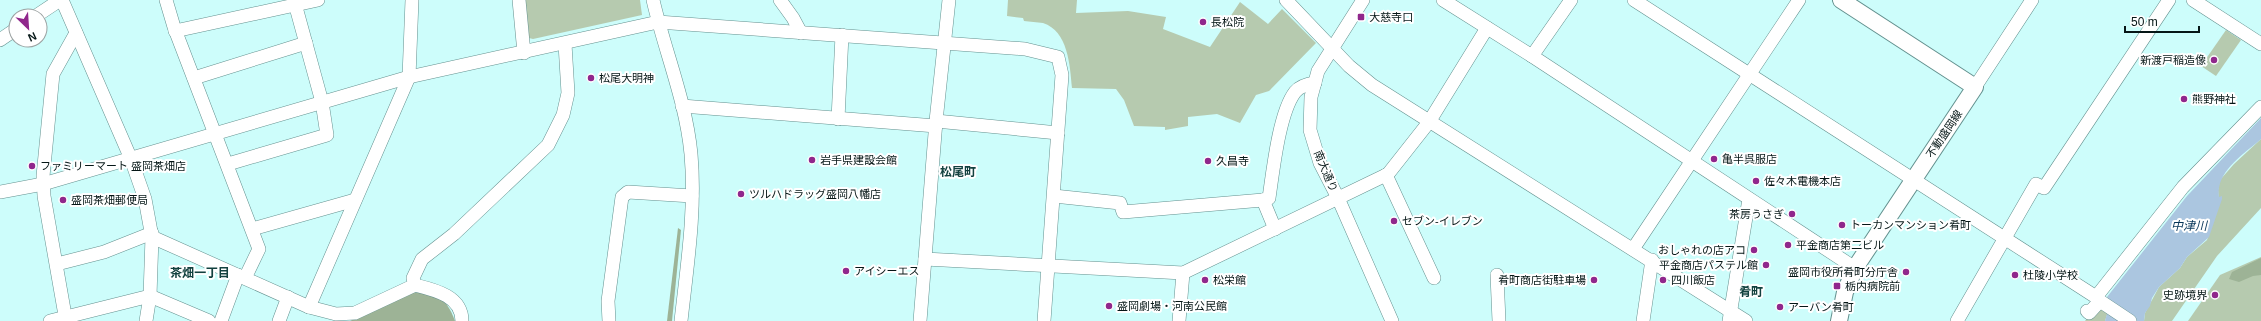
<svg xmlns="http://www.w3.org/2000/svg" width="2261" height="321" font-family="Arial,'Noto Sans JP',sans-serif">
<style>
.green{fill:#b6caaf}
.forest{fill:#9db396}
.water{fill:#abc6e0}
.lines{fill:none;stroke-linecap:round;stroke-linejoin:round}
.minor-casing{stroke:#64918f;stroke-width:14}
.major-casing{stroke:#64918f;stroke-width:18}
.minor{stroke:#fff;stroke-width:13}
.major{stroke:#fff;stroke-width:16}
.poi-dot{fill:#90278c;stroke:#fff;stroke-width:1.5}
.labels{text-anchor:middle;stroke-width:4;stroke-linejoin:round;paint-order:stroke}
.poi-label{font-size:11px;fill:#051616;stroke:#fff;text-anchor:start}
.street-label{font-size:11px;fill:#051616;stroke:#fff}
.neighbourhood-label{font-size:12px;font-weight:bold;fill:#13413f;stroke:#fff}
.water-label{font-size:12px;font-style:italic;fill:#073558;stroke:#fff}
</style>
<rect width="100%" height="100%" fill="#cdfdfb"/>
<g class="green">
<path d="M522,0h118l2,15 -109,24 -8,-2z"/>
<path d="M1008,0h69l-1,13 52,-2 38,6 -3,12 47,18 30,-45 28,22 14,-15 34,34 -47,48 -13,4 -16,28 -23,-9 -29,3v9l-23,4v-3l-31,-1 -10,-26 -8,-11 -44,-1c-2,-23 -4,-57 -29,-65 -6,-1 -13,-1 -19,-2l-1,-3 -16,-2z"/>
<path d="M2226,30l15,10 -25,36 -15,-10z"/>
<path d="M2261,139v69l-44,48 -45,65h-28l1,-8 14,-26 21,-19 7,-11 20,-17 12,-37 -1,-13 2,-10 14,-16z"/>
<path d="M2261,257v64h-73l32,-46z"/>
<path d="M2097,306l11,6 -3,9h-20z"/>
</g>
<g class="forest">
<path d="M678,228l3,2 -9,91h-5z"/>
<path d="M2261,258v17l-8,1 -14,6 -10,-3 3,-7z"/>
<path d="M409,292c26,1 36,2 46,29h-105z"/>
</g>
<path class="water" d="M2261,118v21c-17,15 -46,33 -42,58l3,-1v3l-13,38 -22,20 -7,11 -21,19 -7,11 -2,8 -5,7 -1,8h-39l5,-18 -3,-6 80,-101z"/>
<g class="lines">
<g class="minor-casing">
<g id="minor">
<path d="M62,0l69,159 14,40 7,38 -2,59 -4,25"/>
<path d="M166,0l8,27 85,222 -14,29"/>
<path d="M519,0l5,53"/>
<path d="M653,0c12,52 33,101 38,154 5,56 -4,112 -10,167"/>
<path d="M780,0l13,18 8,15"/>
<path d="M1286,0l63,66 23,19 374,236"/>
<path d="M1363,0l-45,71 -7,26 -1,33 10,33 18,35 54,123"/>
<path d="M1443,0l89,56 323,212"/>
<path d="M1634,0l462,297 87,-110 78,-80"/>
<path d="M2193,0l68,44"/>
<path d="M36,16l24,-16"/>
<path d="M175,31l143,-31"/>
<path d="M0,40l16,-11"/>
<path d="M1532,56l39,-56"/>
<path d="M194,78l112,-35"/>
<path d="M1975,87l57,-87"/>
<path d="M682,106l254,20"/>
<path d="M838,119l4,-84"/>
<path d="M936,121l122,12"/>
<path d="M228,164l99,-29 -5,-33 -28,-102"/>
<path d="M1386,175l48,103"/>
<path d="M0,192l43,-8 366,-107 249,-55 367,27 33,8 4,18 -18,246"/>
<path d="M1054,196l66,7 3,9 140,-12"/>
<path d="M252,229l103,-29"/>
<path d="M1275,229l-12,-29 6,-2c4,-27 10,-85 26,-106 5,-6 12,-8 20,-9"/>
<path d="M152,237l157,70 27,7 19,-1 60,-28"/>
<path d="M1633,249l166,-249"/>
<path d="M925,259l258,14 205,-99 41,-52 58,-94"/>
<path d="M57,264l47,-12 48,-19"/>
<path d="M1497,275l2,46"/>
<path d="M309,307l100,-230 3,-77"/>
<path d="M2087,311l2,2 11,-12 30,20"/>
<path d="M50,321l100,-25 59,25"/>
<path d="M66,321l-22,-125 -1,-20 10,-102 23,-41"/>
<path d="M221,321l17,-46"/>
<path d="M279,321l9,-24"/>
<path d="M462,321c0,-25 -27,-31 -47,-36l-2,-7 9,-19 32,-25 94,-89 15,-30 5,-22 -3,-49"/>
<path d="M609,321l-1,-20 14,-104 6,-5 64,4"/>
<path d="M920,321l16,-200 13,-121"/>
<path d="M1179,321l4,-48"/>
<path d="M1643,321l9,-61"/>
<path d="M1729,321l20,-122"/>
<path d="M1957,321l79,-137 8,4 125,-188"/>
</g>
</g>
<g class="major-casing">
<path id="major" d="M1839,321l6,-29 10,-24 120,-181 -134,-87"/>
</g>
<use href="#minor" class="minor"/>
<use href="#major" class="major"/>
</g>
<g class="poi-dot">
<rect x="1357" y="13" width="8" height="8" rx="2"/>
<circle cx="1203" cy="22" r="4"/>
<circle cx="2214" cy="60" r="4"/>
<circle cx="591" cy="78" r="4"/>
<circle cx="2184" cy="99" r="4"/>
<circle cx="1714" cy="159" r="4"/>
<circle cx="812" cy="160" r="4"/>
<circle cx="1208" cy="161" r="4"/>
<circle cx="32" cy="166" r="4"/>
<circle cx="1756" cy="181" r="4"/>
<circle cx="741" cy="194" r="4"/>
<circle cx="63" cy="200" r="4"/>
<circle cx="1792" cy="214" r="4"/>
<circle cx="1394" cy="221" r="4"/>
<circle cx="1842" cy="225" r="4"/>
<circle cx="1788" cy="245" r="4"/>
<circle cx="1754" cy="250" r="4"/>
<circle cx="1766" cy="265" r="4"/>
<circle cx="846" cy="271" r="4"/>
<circle cx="1906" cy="272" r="4"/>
<circle cx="2015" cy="275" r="4"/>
<circle cx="1205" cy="280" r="4"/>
<circle cx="1594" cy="280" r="4"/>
<circle cx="1663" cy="280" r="4"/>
<rect x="1833" y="282" width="8" height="8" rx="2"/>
<circle cx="2215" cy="295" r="4"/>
<circle cx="1109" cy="306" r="4"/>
<circle cx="1780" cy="307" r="4"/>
</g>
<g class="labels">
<g class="poi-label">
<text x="1369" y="21">大慈寺口</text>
<text x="1211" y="26">長松院</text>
<text x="2206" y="64" text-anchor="end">新渡戸稲造像</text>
<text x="599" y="82">松尾大明神</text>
<text x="2192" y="103">熊野神社</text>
<text x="1722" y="163">亀半呉服店</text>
<text x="820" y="164">岩手県建設会館</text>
<text x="1216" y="165">久昌寺</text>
<text x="40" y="170">ファミリーマート 盛岡茶畑店</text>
<text x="1764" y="185">佐々木電機本店</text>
<text x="749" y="198">ツルハドラッグ盛岡八幡店</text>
<text x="71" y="204">盛岡茶畑郵便局</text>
<text x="1784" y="218" text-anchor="end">茶房うさぎ</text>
<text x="1402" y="225">セブン-イレブン</text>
<text x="1850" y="229">トーカンマンション肴町</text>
<text x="1796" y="249">平金商店第二ビル</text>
<text x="1746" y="254" text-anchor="end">おしゃれの店アコ</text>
<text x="1758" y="269" text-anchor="end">平金商店パステル館</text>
<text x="854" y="275">アイシーエス</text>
<text x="1898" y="276" text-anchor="end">盛岡市役所肴町分庁舎</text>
<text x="2023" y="279">杜陵小学校</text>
<text x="1213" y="284">松栄館</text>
<text x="1586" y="284" text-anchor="end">肴町商店街駐車場</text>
<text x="1671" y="284">四川飯店</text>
<text x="1845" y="290">栃内病院前</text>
<text x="2207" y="299" text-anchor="end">史跡境界</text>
<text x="1117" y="310">盛岡劇場・河南公民館</text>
<text x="1788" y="311">アーバン肴町</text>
</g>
<g class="street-label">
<text transform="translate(1944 134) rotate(-56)" y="4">不動盛岡線</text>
<text transform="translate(1326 171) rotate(67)" y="4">南大通り</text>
</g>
<g class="neighbourhood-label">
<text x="958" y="176">松尾町</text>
<text x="200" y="277">茶畑一丁目</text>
<text x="1751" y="296">肴町</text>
</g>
<g class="water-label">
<text x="2189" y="230">中津川</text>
</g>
</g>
<g transform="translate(28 28) rotate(155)"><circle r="19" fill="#ffffff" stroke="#9ba2a2"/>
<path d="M0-3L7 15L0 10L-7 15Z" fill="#90278c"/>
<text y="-6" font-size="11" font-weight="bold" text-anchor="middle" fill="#051616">N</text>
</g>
<path d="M2125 26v6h74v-6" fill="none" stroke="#051616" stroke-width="2"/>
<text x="2131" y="26" font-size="12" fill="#051616" stroke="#ffffff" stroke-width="3" paint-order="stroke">50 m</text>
</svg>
